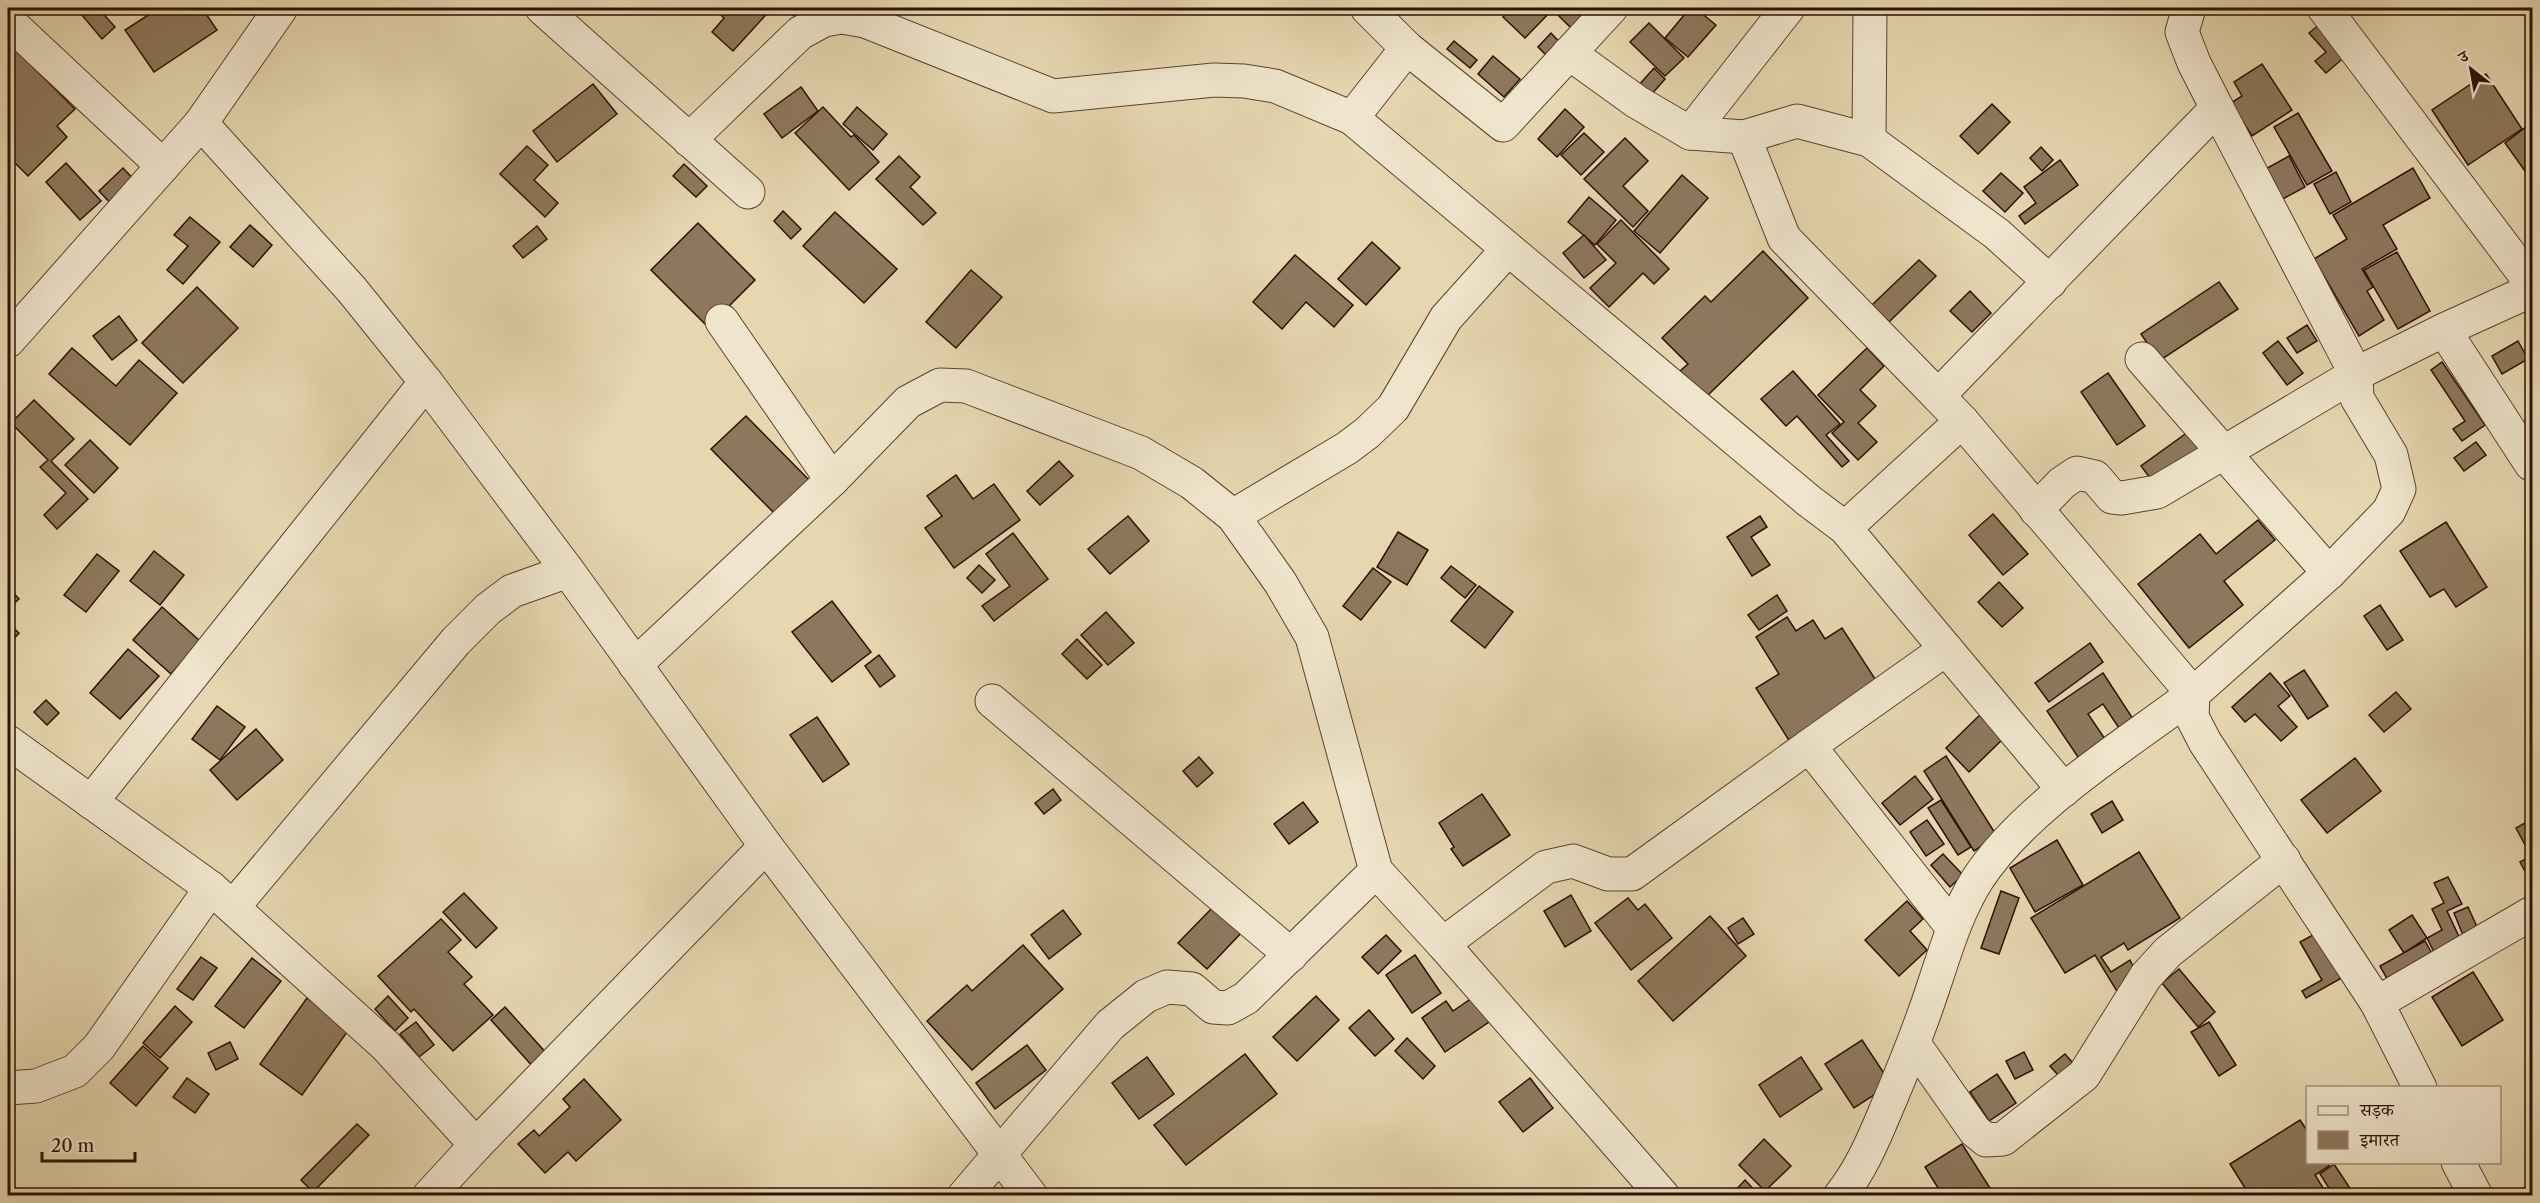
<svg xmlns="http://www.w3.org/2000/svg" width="2540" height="1203" font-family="'Libre Caslon Text','Noto Serif Devanagari',serif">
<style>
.building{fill:#8e785d;stroke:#2e1102;stroke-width:1.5}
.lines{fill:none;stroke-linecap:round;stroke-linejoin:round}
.minor-casing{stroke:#5c422e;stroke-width:35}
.minor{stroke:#efe5cc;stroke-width:33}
</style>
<rect width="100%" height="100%" fill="#e6d7b1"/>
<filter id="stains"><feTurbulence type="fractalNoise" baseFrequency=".00333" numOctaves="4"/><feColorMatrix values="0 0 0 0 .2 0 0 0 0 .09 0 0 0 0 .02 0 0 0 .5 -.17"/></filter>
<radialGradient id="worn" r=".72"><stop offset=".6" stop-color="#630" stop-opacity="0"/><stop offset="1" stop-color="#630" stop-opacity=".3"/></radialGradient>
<g class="building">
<path d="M76,8h22l17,19 -13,12z"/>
<path d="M159,8h43l15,22 -63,42 -29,-42z"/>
<path d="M713,8h59l-39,43 -21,-19 12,-14z"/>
<path d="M786,8h22l-11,11z"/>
<path d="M1511,8h43l-29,30 -22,-21z"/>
<path d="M1559,8h27l6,6 -18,17 -19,-19z"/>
<path d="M1690,8h5l21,17 -28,32 -23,-19z"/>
<path d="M1649,23l35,35 -19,18 -35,-34z"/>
<path d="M2321,23l26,32 -21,18 -11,-12 11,-9 -17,-19z"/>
<path d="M1551,33l14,15 -13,13 -14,-14z"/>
<path d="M1454,41l23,19 -7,8 -23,-19z"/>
<path d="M8,42l67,67 -18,17 10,11 -39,39 -20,-20z"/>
<path d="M1493,56l27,23 -16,18 -26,-23z"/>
<path d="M2262,64l30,46 -40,26 -21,-33 11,-7 -8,-14z"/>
<path d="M1654,68l11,11 -14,16 -12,-10z"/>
<path d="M2486,74l36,55 -54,36 -36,-55z"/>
<path d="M593,84l24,30 -60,48 -24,-31z"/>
<path d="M801,87l17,24 -36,27 -18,-24z"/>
<path d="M1992,104l18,18 -32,32 -18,-18z"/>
<path d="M823,107l28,30 3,-2 25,27 -30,28 -54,-57z"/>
<path d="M857,107l30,27 -14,16 -30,-26z"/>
<path d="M1565,109l19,18 -27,30 -19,-18z"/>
<path d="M2298,113l34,58 -25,14 -33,-58z"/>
<path d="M2531,123l1,1v57l-27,-38z"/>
<path d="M1584,133l20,19 -23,23 -20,-20z"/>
<path d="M1625,138l23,23 -25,25 25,25 -15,16 -49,-48z"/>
<path d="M527,146l21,19 -14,15 24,23 -13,14 -45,-43z"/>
<path d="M2041,147l12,13 -11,11 -12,-13z"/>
<path d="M899,156l21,21 -10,10 26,26 -13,12 -47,-46z"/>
<path d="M2289,156l16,31 -26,14 -17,-30z"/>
<path d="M2060,160l18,25 -53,39 -6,-8 17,-13 -12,-16z"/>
<path d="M66,163l35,38 -21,19 -34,-38z"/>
<path d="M684,164l23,22 -11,11 -23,-21z"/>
<path d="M123,168l18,19 -24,23 -18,-19z"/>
<path d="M2413,168l17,30 -47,27 14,24 -35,20 11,18 -6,4 17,29 -25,16 -45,-77 33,-20 -14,-24z"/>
<path d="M2336,172l15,30 -21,12 -16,-30z"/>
<path d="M2001,173l22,20 -18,19 -22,-21z"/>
<path d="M1682,175l26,23 -48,55 -26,-22z"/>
<path d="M1589,197l27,23 -21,25 -27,-23z"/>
<path d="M783,211l18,18 -10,10 -17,-18z"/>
<path d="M835,212l62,57 -33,34 -61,-57z"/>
<path d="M190,217l30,25 -37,42 -16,-14 21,-24 -14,-11z"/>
<path d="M1621,220l48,49 -15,15 -11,-11 -34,34 -19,-19 26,-25 -19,-19z"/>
<path d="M698,223l57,57 -47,47 -57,-57z"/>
<path d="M250,225l22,20 -19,22 -23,-20z"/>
<path d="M537,226l10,13 -24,19 -10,-12z"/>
<path d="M1584,235l22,25 -22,18 -21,-25z"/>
<path d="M1372,242l28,26 -34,37 -28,-26z"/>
<path d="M1763,251l45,47 -102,99 -26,-26 8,-7 -26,-26 43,-42 6,6z"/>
<path d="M2397,252l33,59 -32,18 -34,-59z"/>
<path d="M1295,255l58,50 -19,22 -28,-25 -24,27 -29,-27z"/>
<path d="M1919,260l17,16 -47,46 -17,-17z"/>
<path d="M971,270l31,27 -46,51 -30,-26z"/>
<path d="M2219,282l19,27 -79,52 -18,-27z"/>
<path d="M197,287l41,41 -55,55 -41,-40z"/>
<path d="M1970,291l21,22 -19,19 -22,-21z"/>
<path d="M119,316l18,24 -25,20 -19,-24z"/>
<path d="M2307,325l10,16 -20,12 -10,-15z"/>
<path d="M2278,341l25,32 -16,12 -24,-32z"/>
<path d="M2518,341l10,18 -26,15 -10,-18z"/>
<path d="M72,348l44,38 23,-26 38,33 -47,52 -81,-71z"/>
<path d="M1867,348l17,18 -24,24 16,16 -18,17 19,19 -19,18 -26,-27 12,-11 -26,-27z"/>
<path d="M2442,362l43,63 -23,16 -9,-12 12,-8 -34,-51z"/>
<path d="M1793,371l47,53 -14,11 23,26 -7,6 -45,-51 -11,10 -25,-27z"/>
<path d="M2108,373l37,53 -28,19 -36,-53z"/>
<path d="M34,400l40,39 -23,22 37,38 -31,30 -13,-14 22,-22 -26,-26 8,-7 -37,-37z"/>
<path d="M746,416l63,64 -34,34 -64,-65z"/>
<path d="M2188,432l18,24 -47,34 -18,-24z"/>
<path d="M90,440l28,28 -24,25 -29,-28z"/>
<path d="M2476,442l10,13 -22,16 -10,-13z"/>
<path d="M1059,461l14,15 -33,29 -13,-14z"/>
<path d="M956,475l17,24 21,-15 26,36 -66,48 -29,-40 17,-12 -15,-20z"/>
<path d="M1993,514l35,40 -25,21 -34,-40z"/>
<path d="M1128,516l21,25 -39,33 -22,-25z"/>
<path d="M1760,516l7,11 -16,10 19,28 -18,11 -25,-39z"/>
<path d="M2258,520l17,20 -51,41 19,24 -54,43 -51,-64 62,-50 16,20z"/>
<path d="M2446,522l41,65 -31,20 -12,-18 -14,8 -30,-46z"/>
<path d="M1398,532l30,18 -21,35 -30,-18z"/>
<path d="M1013,533l35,46 -54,42 -12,-15 28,-20 -24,-32z"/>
<path d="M154,551l30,24 -24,30 -30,-24z"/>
<path d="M97,554l22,17 -33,41 -22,-17z"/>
<path d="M979,565l16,15 -13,13 -15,-15z"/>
<path d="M1451,566l25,19 -11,13 -24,-20z"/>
<path d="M1373,568l18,14 -30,38 -18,-14z"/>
<path d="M1999,582l24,26 -21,19 -24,-25z"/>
<path d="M1479,586l34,26 -28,36 -34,-27z"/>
<path d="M8,587l11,12 -11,10z"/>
<path d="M1777,595l10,16 -28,19 -11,-15z"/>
<path d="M832,601l39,51 -39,30 -40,-50z"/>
<path d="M2380,605l23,35 -16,10 -23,-34z"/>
<path d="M162,607l38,34 -29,33 -38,-34z"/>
<path d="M1106,612l28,31 -26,22 -27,-30z"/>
<path d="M1787,617l9,14 17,-11 12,19 17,-11 37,57 -89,57 -34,-54 23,-14 -23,-37z"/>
<path d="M8,623l11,10 -11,12z"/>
<path d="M1077,639l25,26 -15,14 -25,-25z"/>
<path d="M2090,643l13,19 -54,40 -14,-19z"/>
<path d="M128,649l31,27 -39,43 -30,-26z"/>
<path d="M879,655l16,21 -15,11 -15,-21z"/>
<path d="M2304,670l24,36 -20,13 -24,-36z"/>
<path d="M2103,673l32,49 -14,9 -18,-27 -15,10 19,28 -27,18 -33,-49z"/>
<path d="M2270,673l20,23 -12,10 19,21 -16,14 -26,-27 -10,8 -13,-15z"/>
<path d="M2396,692l15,17 -27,23 -15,-17z"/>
<path d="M46,700l13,13 -12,12 -13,-13z"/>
<path d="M217,706l28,21 -25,33 -28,-21z"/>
<path d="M1986,709l23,24 -40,39 -23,-24z"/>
<path d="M817,717l32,47 -26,18 -33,-47z"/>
<path d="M256,729l27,31 -46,40 -27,-30z"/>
<path d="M1946,756l51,80 -23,15 -50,-80z"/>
<path d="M1199,757l14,16 -16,14 -14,-16z"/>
<path d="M2355,758l26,33 -54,42 -26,-33z"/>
<path d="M1915,776l18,23 -33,26 -18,-22z"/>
<path d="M1053,789l8,11 -17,14 -9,-11z"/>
<path d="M1482,794l28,41 -47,31 -12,-17 3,-2 -15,-24z"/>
<path d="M1941,800l30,47 -13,8 -30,-47z"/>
<path d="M2112,801l11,19 -21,13 -11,-19z"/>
<path d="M1303,802l15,20 -29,22 -15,-20z"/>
<path d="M1927,820l17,24 -18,12 -16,-24z"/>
<path d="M2530,820l2,4v60l-12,-22 11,-6 -15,-28z"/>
<path d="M2057,840l26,45 -48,27 -25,-44z"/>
<path d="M2139,852l41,66 -52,32 -4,-7 -23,14 10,15 19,-12 8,17 -20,16 -23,-38 -30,18 -34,-55z"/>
<path d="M1943,854l20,21 -13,12 -19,-22z"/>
<path d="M2448,877l14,27 -15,7 13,28 -26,13 -7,-14 15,-8 -10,-21 12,-6 -10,-20z"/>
<path d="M2001,891l18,7 -20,56 -18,-6z"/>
<path d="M464,893l33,35 -21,20 -33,-36z"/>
<path d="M1571,895l20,36 -26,16 -21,-36z"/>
<path d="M1628,898l10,12 7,-6 27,34 -41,32 -36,-47z"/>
<path d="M1907,901l16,18 -13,12 17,19 -28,26 -34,-36z"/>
<path d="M1215,905l28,26 -36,38 -29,-26z"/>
<path d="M2468,907l10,22 -15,6 -9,-22z"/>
<path d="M1063,910l18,24 -32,25 -18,-24z"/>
<path d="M2412,915l15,23 -23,15 -15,-23z"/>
<path d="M1710,916l36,40 -73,65 -35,-40z"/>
<path d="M1743,918l11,16 -16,10 -10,-16z"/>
<path d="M441,919l20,21 -13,12 24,25 -8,7 29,31 -40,36 -39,-42 -3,3 -33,-36z"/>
<path d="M2322,930l25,45 -41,23 -4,-7 20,-11 -22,-38z"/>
<path d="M1386,935l15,16 -23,23 -16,-17z"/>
<path d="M2425,941l10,18 -45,25 -10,-18z"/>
<path d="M1023,945l40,44 -91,81 -45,-49 40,-36 5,6z"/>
<path d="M1415,955l26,38 -29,20 -26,-38z"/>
<path d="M201,957l16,11 -24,32 -16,-11z"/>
<path d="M252,958l29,23 -37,47 -29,-22z"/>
<path d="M2179,969l36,43 -17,15 -36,-44z"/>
<path d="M2473,972l30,48 -41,26 -30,-49z"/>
<path d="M388,996l20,22 -13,13 -20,-22z"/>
<path d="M1316,996l23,24 -42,41 -24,-24z"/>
<path d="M307,998l43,30 -48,67 -42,-31z"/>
<path d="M1472,998l17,24 -44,30 -23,-34 24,-17 7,10z"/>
<path d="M175,1006l17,16 -32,36 -17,-15z"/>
<path d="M505,1007l43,48 -14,13 -43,-48z"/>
<path d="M1369,1010l25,29 -19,17 -26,-28z"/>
<path d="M416,1022l18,23 -15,12 -19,-23z"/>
<path d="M2209,1022l27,43 -17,11 -28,-44z"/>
<path d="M1407,1038l28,28 -12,13 -28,-28z"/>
<path d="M1862,1040l29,44 -37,24 -29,-44z"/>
<path d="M230,1042l8,17 -22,11 -8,-17z"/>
<path d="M1027,1045l19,25 -51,39 -19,-26z"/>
<path d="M143,1046l25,22 -32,38 -26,-23z"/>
<path d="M2024,1052l9,18 -18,9 -9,-18z"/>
<path d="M1245,1054l32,40 -91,71 -32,-40z"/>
<path d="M2065,1054l15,17 -14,13 -16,-18z"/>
<path d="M1147,1057l27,37 -35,25 -27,-36z"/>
<path d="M1801,1057l21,32 -42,28 -21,-32z"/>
<path d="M1997,1074l19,29 -27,18 -19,-29z"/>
<path d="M187,1078l22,16 -14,19 -22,-16z"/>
<path d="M1530,1078l23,30 -30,24 -24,-30z"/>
<path d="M584,1079l37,41 -45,41 -8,-9 -23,21 -27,-29 16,-14 5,6 31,-29 -7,-8z"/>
<path d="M2300,1120l8,12v30h19l2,4 -14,9 13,21h-78l-20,-32z"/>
<path d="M357,1124l12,11 -56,57 -12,-12z"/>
<path d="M1764,1139l27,27 -26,25 -26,-26z"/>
<path d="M1962,1144l33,52h-52l-18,-29z"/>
<path d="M2334,1164l21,32h-21l-14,-22z"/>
<path d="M1745,1180l15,16h-30z"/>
</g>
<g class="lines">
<g class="minor-casing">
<g id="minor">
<path d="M542,8l206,184"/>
<path d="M1367,8l40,40 -55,70 457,383 36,27 117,-107 -24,-25"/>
<path d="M2324,8l208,276"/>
<path d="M8,21l155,145"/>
<path d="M1407,48l96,77 108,-117"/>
<path d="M1569,53l68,49 53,31 54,4 53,-16 72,19 128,94 53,48"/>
<path d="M201,123l151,167 74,92 142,189 198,275 265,350"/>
<path d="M1690,133l98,-125"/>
<path d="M1744,137l40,101 154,158 279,-288 -23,-45 -12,-31 7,-24"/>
<path d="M689,140l111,-107 24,-13 18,-3 23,4 188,75 161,-16 30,1 31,5 77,32"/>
<path d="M1869,140l1,-132"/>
<path d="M722,321l110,159"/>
<path d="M2444,330l87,134"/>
<path d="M8,341l193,-218 80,-115"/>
<path d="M2142,359l187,214"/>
<path d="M2036,510l26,-27 15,-10 18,4 17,20 10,1 35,-6 199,-118 -139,-266"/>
<path d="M1233,516l114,-68 20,-15 26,-25 53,-90 62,-69"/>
<path d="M1845,528l219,262"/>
<path d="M635,665l197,-185 76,-78 32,-17 26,1 175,67 51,30 41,33 47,66 32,55 64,234"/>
<path d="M992,701l299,254"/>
<path d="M8,742l203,146 175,158 90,99 -47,51"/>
<path d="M1809,746l137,-97"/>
<path d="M91,802l335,-420"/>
<path d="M233,907l223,-266 32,-32 24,-18 56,-20"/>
<path d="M1443,944l103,-77 27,-6 35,13h24l177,-128 144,182"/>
<path d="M2377,1003l155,-90"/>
<path d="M1914,1044l61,87 11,9 17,-1 81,-64 62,-99 22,-24 116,-92"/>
<path d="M8,1088l28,-2 39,-15 24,-24 112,-159"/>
<path d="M2420,1088l-43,-85 -172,-261 -13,-25 1,-23 136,-121 60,-62 10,-22 -8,-34 -34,-57 -1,-24 88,-44 88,-40"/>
<path d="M476,1145l290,-299"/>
<path d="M2458,1162l18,34"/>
<path d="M964,1196l146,-171 36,-29 21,-9 25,2 21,18 15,1 18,-10 130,-127 67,73 220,252"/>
<path d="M1840,1196c20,-25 33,-55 45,-84 18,-42 35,-84 49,-127 12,-36 23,-73 43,-105 46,-72 147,-134 216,-186l-231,-273"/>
</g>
</g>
<use href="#minor" class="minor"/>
</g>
<rect width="2540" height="1203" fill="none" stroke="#e6d7b1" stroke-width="30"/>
<rect x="9" y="9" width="2522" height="1185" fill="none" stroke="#2e1102" stroke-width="3"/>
<rect x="15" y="15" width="2510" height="1173" fill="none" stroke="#2e1102" stroke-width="1.5"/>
<rect x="2306" y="1086" width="195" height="78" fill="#efe5cc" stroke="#a2907b" stroke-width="1.5"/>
<rect x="2318" y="1106" width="30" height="9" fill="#efe5cc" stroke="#a2907b" stroke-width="1.5"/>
<text x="2360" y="1116" font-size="18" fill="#2e1102">सड़क</text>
<rect x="2318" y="1131" width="30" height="18" fill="#8e785d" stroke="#a2907b" stroke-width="1.5"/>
<text x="2360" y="1146" font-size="18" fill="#2e1102">इमारत</text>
<g transform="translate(2471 69) rotate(329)" stroke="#efe5cc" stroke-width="4.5" paint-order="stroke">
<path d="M0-4.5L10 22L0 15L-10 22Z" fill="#2e1102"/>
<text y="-9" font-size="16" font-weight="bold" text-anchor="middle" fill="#2e1102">उ</text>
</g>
<path d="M42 1152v9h93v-9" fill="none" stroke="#2e1102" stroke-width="3"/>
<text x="51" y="1152" font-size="18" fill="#2e1102" stroke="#efe5cc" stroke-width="4.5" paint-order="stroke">20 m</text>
<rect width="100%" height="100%" filter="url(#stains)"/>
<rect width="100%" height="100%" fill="url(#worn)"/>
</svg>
